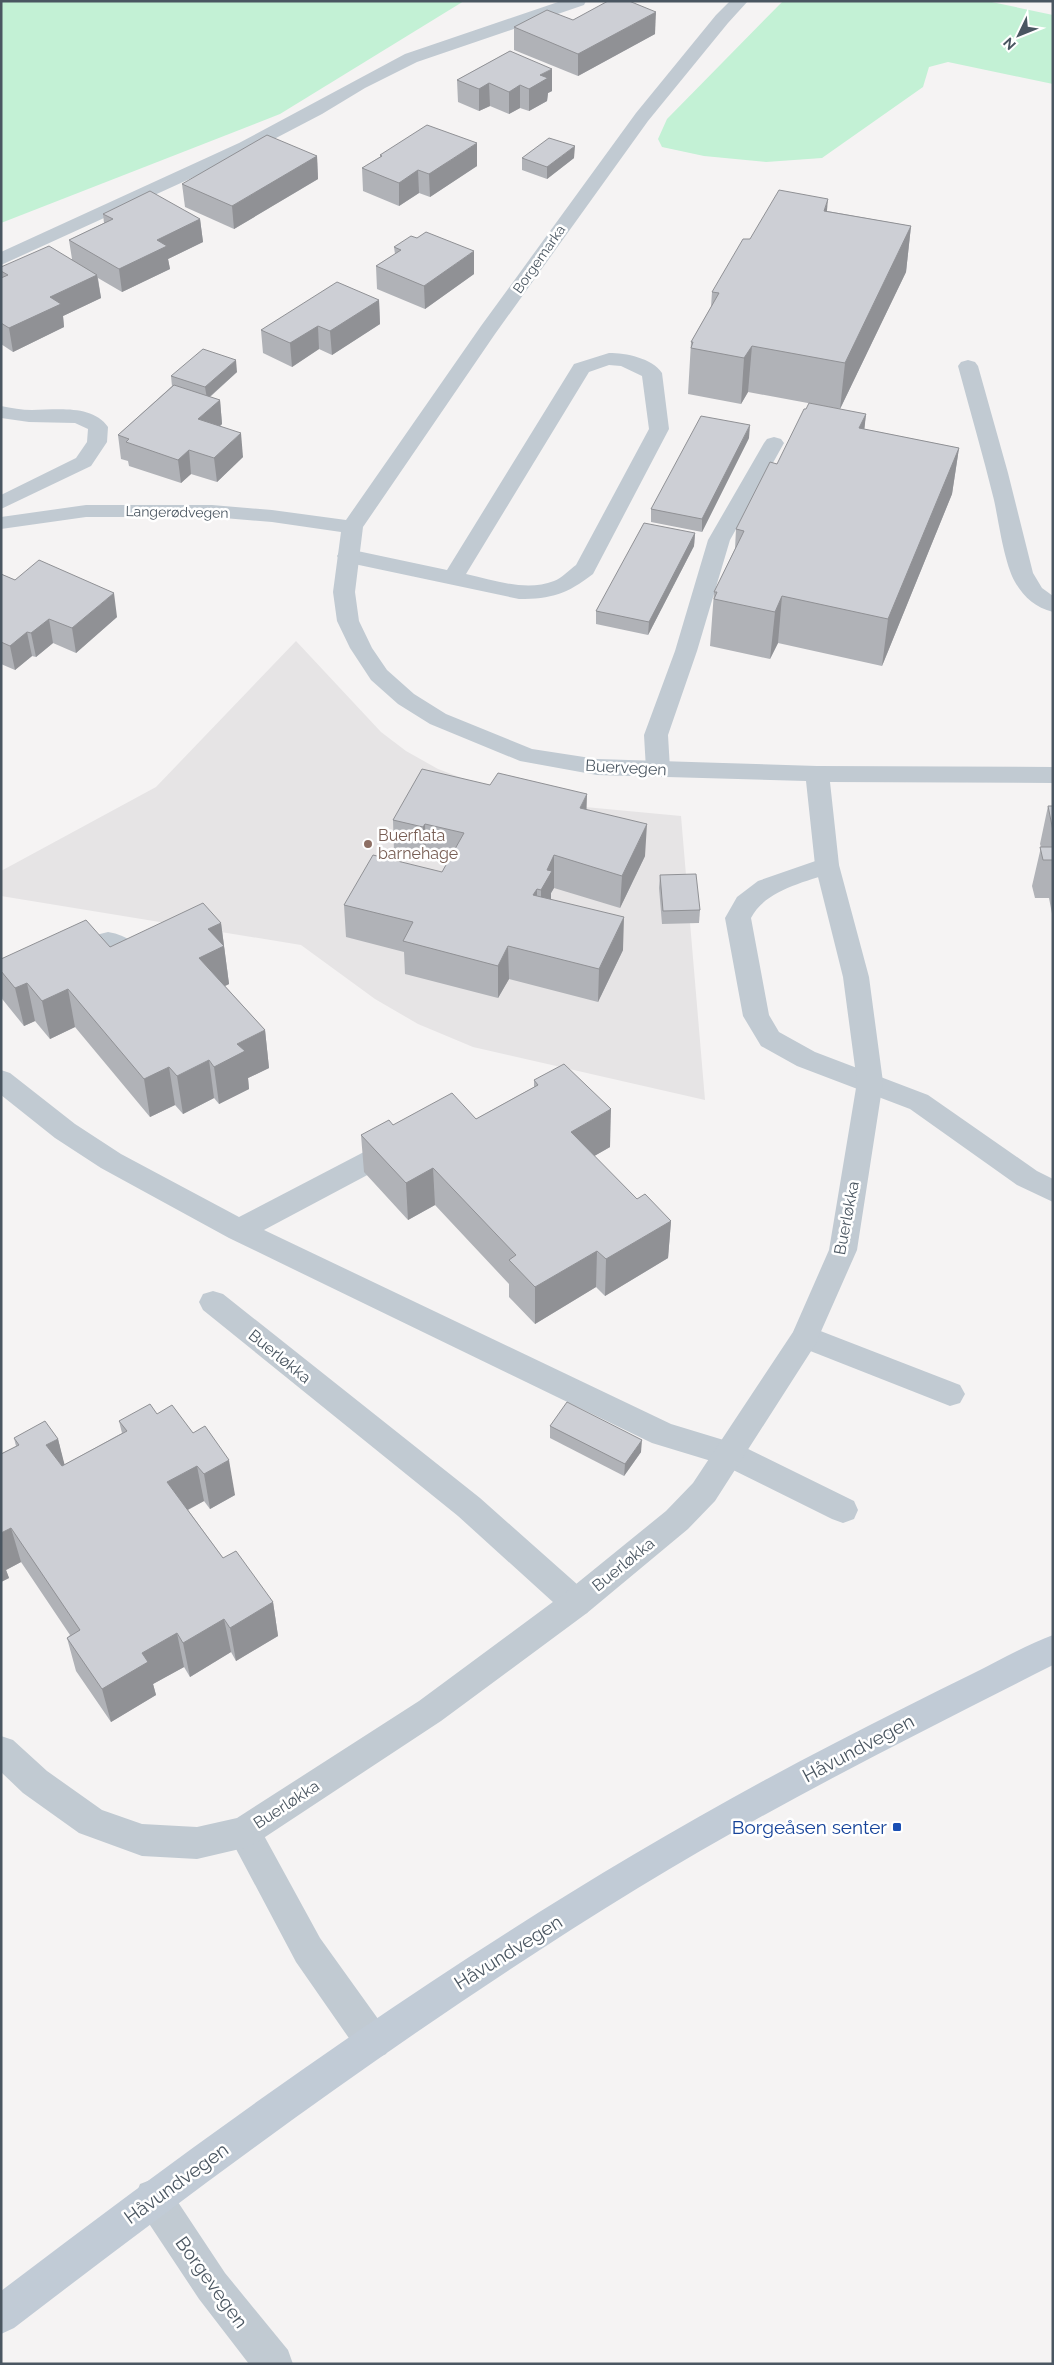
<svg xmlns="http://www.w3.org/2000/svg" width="1054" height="2365" font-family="Raleway,sans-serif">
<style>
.education{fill:#e6e4e5}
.green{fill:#c3f1d5}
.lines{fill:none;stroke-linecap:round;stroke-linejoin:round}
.service{fill:#c1cad2;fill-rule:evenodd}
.minor{fill:#c1cad2;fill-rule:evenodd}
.tertiary{fill:#c1cad2;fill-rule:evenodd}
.secondary{fill:#c1cbd6;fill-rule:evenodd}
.wall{fill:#b0b2b7}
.shaded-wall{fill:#909195}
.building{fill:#cdcfd5;stroke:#909195}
.education-dot{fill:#8d6e63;stroke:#fff;stroke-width:2}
.transit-dot{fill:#1a4fb4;stroke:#fff;stroke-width:2}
.labels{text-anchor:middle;stroke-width:5;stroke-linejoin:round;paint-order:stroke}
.far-street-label{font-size:14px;fill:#4a5661;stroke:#fff}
.street-label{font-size:16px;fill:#4a5661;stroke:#fff}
.education-label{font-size:16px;fill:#785e54;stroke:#fff;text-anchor:start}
.near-street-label{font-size:19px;fill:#4a5661;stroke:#fff}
.near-transit-label{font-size:19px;fill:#164399;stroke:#fff;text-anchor:end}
</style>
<rect width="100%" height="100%" fill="#f5f3f3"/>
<path class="education" d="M296,641l85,91 25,19 32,18 45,17 102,21 96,9 24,284 -232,-53 -55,-23 -43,-25 -74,-54 -300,-49v-25l155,-84z"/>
<g class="green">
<path d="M1,1h463l-184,113 -279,109z"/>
<path d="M783,1h204l66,14v69l-105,-22 -19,5 -6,20 -101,71 -56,4 -62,-6 -42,-9 -4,-8 9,-20z"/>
</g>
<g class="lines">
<g class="service">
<path d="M561,1h25l-2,4 -167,57 -52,26 -43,26 -71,37 -250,114v-13l238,-109 166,-89z"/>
<path d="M609,353c17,0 43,5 53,20l7,56 -76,145c-26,20 -41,25 -74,25l-179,-38 -3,-5 3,-5 8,-2 99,21 127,-206zM609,365l12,1 21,10 7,53 -73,136c-7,5 -14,13 -22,16 -28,11 -60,-1 -88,-7l123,-202z"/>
<path d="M968,360l7,2 3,4 30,107 25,100 9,15 11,8v16c-18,-5 -29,-15 -38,-30 -11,-20 -16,-59 -21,-82 -11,-45 -24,-89 -36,-134l3,-4z"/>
<path d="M1,406c10,2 21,4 31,4 24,0 60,-6 76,17l-1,15 -16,24 -90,43v-14l75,-37 11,-16 1,-13 -13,-6 -46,-1 -28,-4z"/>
<path d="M774,437l7,2 3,4 -54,97 -33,111 -29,84 2,34 -4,6 -8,2 -8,-2 -4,-6 -2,-34 31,-84 33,-111 56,-97 3,-4z"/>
<path d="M827,857l9,2 3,6 -3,6c-29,11 -70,18 -85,47l18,97 10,17 36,20 113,43 109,76 16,8v23l-36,-17 -107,-76 -113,-43 -36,-20 -18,-30 -18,-98 12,-21 21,-16z"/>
<path d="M108,932c20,3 35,16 46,34l-4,6c-27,8 -24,-20 -44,-22l-105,50v-20l91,-44z"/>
<path d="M1,1070l9,3 65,51 46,30 118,63 146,-76 10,-3 10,3 4,7 -4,7 -141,75 407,194 69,21 114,56 4,9 -4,9 -11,4 -11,-4 -111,-55 -69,-21 -423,-205 -128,-70 -46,-30 -54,-43z"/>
<path d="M213,1291l10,3 257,204 107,95 5,10 -5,10 -11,4 -11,-4 -107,-97 -255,-206 -4,-8 4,-8z"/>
<path d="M805,1325l155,60 5,9 -5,9 -10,3 -155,-61 -4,-8 4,-8z"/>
<path d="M244,1816l12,5 64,117 66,92 5,12 -5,12 -13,6 -13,-6 -64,-92 -69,-130 5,-11z"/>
</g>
<path class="minor" d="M730,1h18l-20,22 -80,98 -153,213 -132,193 -8,65 4,29 13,27 15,22 27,24 32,20 86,35 65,10 220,7 236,1v16l-223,-1 9,83 30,112 14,105 -26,168 -42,95 -100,156 -27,28 -101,84 -146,108 -185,122 -12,5 -47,11 -55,-3 -63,-23 -56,-40 -22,-21v-36l12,4 34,31 55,39 40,14 55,3 40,-9 182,-117 146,-108 101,-82 27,-28 100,-151 36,-82 28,-168 -14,-105 -28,-112 -9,-84 -209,-6 -77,-14 -90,-37 -32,-20 -27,-24 -21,-32 -13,-27 -4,-29 8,-60 -69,-10 -60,-5h-126l-85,12v-12l85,-12h126l60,5 74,10 135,-194 155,-213 80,-98z"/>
<path class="tertiary" d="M153,2179l13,5 59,89 63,77 5,14h-44l-50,-65 -59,-89 -5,-13 5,-13z"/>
<path class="secondary" d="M1053,1635v30c-140,71 -281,141 -415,223 -217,133 -422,285 -624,440l-13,6v-43c265,-202 537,-395 834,-548 46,-24 92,-47 139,-70 26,-13 52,-28 79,-38z"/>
</g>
<g class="wall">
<path d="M573,20l82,14 -77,42 -64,-26v-23z"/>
<path d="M510,51l42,40 -4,2 -1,8 -18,10 -9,-3 -11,6 -19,-8 -11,5 -21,-9 -1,-22z"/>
<path d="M380,155l97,11 -47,31 -11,-4 -20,13 -36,-15 -1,-23 18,-11z"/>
<path d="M317,156l1,23 -84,50 -49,-22 -3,-23z"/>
<path d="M522,158h52l-27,21 -25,-9z"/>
<path d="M827,211l84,15 -5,46 -66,137 -92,-17 -7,12 -53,-10 3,-52 20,-35 1,-15 38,-53z"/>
<path d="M103,214l97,5 3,23 -35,17 2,10 -48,23 -24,-14 3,20 -38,18 1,11 -51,25 -12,-8v-77l71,-8 -3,-19 35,-17z"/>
<path d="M394,247l80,27 -49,35 -48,-20 -1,-23 19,-12z"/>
<path d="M379,300l1,24 -48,31 -13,-6 -27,18 -29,-14 -2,-23z"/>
<path d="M237,372l-27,25 10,3 2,24 -2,2 23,31 -26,25 -26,-8 -10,9 -52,-17 -1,-5 -7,-2 -3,-24 54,-49 -1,-10z"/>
<path d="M866,414l-2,15 95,19 -7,46 -70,172 -104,-23 -8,16 -60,-13 4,-54 21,-43 1,-20 41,-65z"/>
<path d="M749,438l-47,94 -51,-10v-13z"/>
<path d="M695,533l-1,13 -46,89 -52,-11v-13z"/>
<path d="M1,574l14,6 102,37 -41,36 -23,-10 -17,14 -4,-1 -17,14 -14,-6z"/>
<path d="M1048,806h5v113l-4,-21h-14l-3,-12 9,-39 -1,-3z"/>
<path d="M586,809l59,47 -25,52 -66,-20 -3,5v6l72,51 -25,52 -89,-23 -11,19 -93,-24 -1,-22 -58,-15 -2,-32 98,-33 6,-10 -22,-5 -2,3 -30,-8 -1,-32z"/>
<path d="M660,875l40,35 -1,13 -37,1 -3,-36z"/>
<path d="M221,923l8,61 -4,2 40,44 4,38 -21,10 1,11 -30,15 -5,-6 -31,16 -8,-9 -25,12 -75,-90 -25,12 -15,-18 -11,5 -21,-26 -2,-9v-32l109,-12z"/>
<path d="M534,1080l76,67 -16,9 43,43 34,22 -3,37 -63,38 -9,-9 -61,37 -26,-27v-13l-74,-79 -27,15 -44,-48 -3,-37 32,-10 83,-6 58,-32z"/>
<path d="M157,1414l78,81 -25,14 -6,-8 -16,9 35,48 50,44 5,34 -42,25 -5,-9 -41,25 -6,-10 -31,17 3,11 -45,27 -35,-51 -9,-33 3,-3 -49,-73 -15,8 3,8 -8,4v-128l15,-8 -2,-8 44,1 6,26 58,-32 -3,-12z"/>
<path d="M550,1426l91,26 -17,24 -74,-38z"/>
</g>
<g class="shaded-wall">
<path d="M656,12l-1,22 -77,42v-22z"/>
<path d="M552,69v22l-4,2 -1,8 -18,10v-22l11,-14z"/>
<path d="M489,83l1,23 -11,5v-22z"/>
<path d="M520,85v23l-11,6v-22z"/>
<path d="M477,143v23l-47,31 -1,-23z"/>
<path d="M575,146l-1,12 -27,21v-12z"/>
<path d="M317,156l1,23 -84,50 -2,-23z"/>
<path d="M418,170l1,23 -20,13v-23z"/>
<path d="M828,199l-4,45v-33z"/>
<path d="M200,219l3,23 -35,17 2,10 -48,23 -3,-23 38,-29z"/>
<path d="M911,226l-5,46 -66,137 5,-46z"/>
<path d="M474,251v23l-49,35 -1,-23z"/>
<path d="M97,275l4,23 -38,18 1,11 -51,25 -4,-24 41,-31z"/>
<path d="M379,300l1,24 -48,31 -2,-24z"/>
<path d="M318,326l1,23 -27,18 -2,-24z"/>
<path d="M752,346l-4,46 -7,12 3,-46z"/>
<path d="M236,360l1,12 -30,27 -2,-12z"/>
<path d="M220,400l2,24 -21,19 -3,-24z"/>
<path d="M866,414l-5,47 -2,-33z"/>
<path d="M750,425l-1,13 -47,94v-13z"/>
<path d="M241,433l2,24 -26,25 -3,-24z"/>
<path d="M959,448l-7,46 -70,172 6,-47z"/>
<path d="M189,450l2,24 -10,9 -3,-23z"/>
<path d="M695,533l-1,13 -46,89 1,-13z"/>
<path d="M114,593l3,24 -41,36 -4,-25z"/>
<path d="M782,596l-4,47 -8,16 5,-47z"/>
<path d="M49,619l4,24 -17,14 -5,-24z"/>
<path d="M27,632l5,24 -17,14 -5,-24z"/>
<path d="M587,794l-1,32 -6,-18z"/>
<path d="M425,824l1,33 -2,3 -1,-33z"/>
<path d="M647,824l-2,32 -25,52 2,-32z"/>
<path d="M554,855v33l-3,5v11l-10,19v-33l6,-20z"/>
<path d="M537,889v32l-4,-26z"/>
<path d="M624,917l-1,33 -25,52 1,-33z"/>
<path d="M221,923l8,61 -25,12 -5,-38 9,-29z"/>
<path d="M508,946l1,33 -11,19v-32z"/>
<path d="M27,983l8,38 -11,5 -9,-38z"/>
<path d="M68,989l7,38 -25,12 -8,-38z"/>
<path d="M265,1030l4,38 -21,10 1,11 -30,15 -5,-37 23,-23z"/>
<path d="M209,1060l5,38 -31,16 -6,-38z"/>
<path d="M169,1067l6,38 -25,12 -6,-38z"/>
<path d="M611,1109l-1,38 -40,23 1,-38z"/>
<path d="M433,1168l2,37 -27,15 -2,-37z"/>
<path d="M671,1221l-3,37 -63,38 1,-37z"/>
<path d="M597,1251l-1,36 -61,37v-37z"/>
<path d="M58,1439l9,35 -21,-29z"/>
<path d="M642,1440l-1,12 -17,24 1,-12z"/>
<path d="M229,1460l6,35 -25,14 -6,-35z"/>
<path d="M197,1466l7,35 -30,16 -7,-35z"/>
<path d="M11,1528l10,34 -15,8 3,8 -8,4v-49z"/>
<path d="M273,1602l5,34 -42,25 -6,-33z"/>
<path d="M224,1619l7,33 -41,25 -7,-34z"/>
<path d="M177,1633l7,34 -31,17 3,11 -45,27 -9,-33 40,-36z"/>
</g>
<g class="building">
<path d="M608,1h21l27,11 -78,42 -64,-27 33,-17 26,10z"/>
<path d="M510,51l42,18 -12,6 8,3 -19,11 -9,-4 -11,7 -20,-9 -10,6 -22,-9z"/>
<path d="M427,125l50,18 -48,31 -11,-4 -19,13 -37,-15 20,-12 -2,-1z"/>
<path d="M267,135l50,21 -85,50 -50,-22z"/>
<path d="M549,138l26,8 -28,21 -25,-9z"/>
<path d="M779,190l49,9 -4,12 87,15 -66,137 -93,-17 -8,12 -53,-10 2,-6h-2l28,-49 -7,-1 31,-53h7z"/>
<path d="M150,191l50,28 -43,21 10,6 -48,23 -50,-29 44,-21 -10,-5z"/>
<path d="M426,232l48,19 -50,35 -48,-20 25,-16 -7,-3 17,-11 6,2z"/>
<path d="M49,246l48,29 -47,22 11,7 -52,24 -8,-5v-45l7,-3 -7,-4v-4z"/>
<path d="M337,282l42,18 -49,31 -12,-5 -28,17 -29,-13z"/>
<path d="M203,349l33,11 -31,27 -34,-11z"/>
<path d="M174,385l46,15 -22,19 43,14 -27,25 -25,-8 -11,10 -52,-18 3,-3 -11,-4z"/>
<path d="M809,403l57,11 -7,14 100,20 -71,171 -106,-23 -7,16 -61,-13 3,-7h-3l30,-61 -8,-2 34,-67 7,2 27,-55h2z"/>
<path d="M701,416l49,9 -48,94 -51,-10z"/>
<path d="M644,523l51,10 -46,89 -53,-11z"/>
<path d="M39,560l75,33 -42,35 -23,-9 -18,14 -4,-1 -17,14 -9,-4v-68l14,6z"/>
<path d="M422,769l68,16 8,-12 89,21 -7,14 67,16 -25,52 -68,-21 -7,15 5,1 -11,19 -4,-1 -4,6 91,22 -25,52 -91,-23 -10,20 -95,-25 10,-19 -69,-17 29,-50 69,17 22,-39 -39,-9 -2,3 -30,-7z"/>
<path d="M1048,806h5v25z"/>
<path d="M1040,847h13v13h-10z"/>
<path d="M696,874l4,36 -37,1 -3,-36z"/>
<path d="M203,903l18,20 -13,6 16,17 -25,12 66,72 -28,14 8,7 -31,16 -5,-7 -32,16 -8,-9 -25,12 -76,-90 -26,12 -15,-18 -12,5 -14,-17v-12l85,-39 24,27z"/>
<path d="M564,1064l47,45 -40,23 66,67 8,-5 26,27 -65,38 -9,-8 -62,36 -26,-27 7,-5 -83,-87 -27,15 -45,-48 28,-15 4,5 59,-32 24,26 62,-34 -4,-5z"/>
<path d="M567,1402l75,38 -17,24 -75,-38z"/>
<path d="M150,1404l7,10 15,-9 21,28 12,-7 24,34 -25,14 -7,-8 -30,16 56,76 13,-7 37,51 -43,26 -6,-9 -41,24 -6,-10 -35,20 6,9 -46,27 -35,-51 13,-8 -69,-102 -10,5v-79l18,-9 -5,-7 31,-17 13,18 -12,6 16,21 65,-35 -8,-10z"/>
</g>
<circle class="education-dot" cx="368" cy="844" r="5"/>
<rect class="transit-dot" x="892" y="1822" width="10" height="10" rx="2.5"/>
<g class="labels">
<g class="far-street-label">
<text transform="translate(539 259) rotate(-55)" y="5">Borgemarka</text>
<text transform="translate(177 512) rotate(1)" y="5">Langerødvegen</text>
</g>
<g class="street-label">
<text transform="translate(626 767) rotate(3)" y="6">Buervegen</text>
<text transform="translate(846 1218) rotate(-79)" y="6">Buerløkka</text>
<text transform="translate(280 1356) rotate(39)" y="6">Buerløkka</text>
<text transform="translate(623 1564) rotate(-39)" y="6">Buerløkka</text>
<text transform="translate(286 1804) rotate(-33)" y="6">Buerløkka</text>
</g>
<g class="education-label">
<text x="378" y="841">Buerflata<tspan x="378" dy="18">barnehage</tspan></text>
</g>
<g class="near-street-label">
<text transform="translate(858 1748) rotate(-28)" y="7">Håvundvegen</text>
<text transform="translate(508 1952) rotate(-32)" y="7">Håvundvegen</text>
<text transform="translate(176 2183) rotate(-36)" y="7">Håvundvegen</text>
<text transform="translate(212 2282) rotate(54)" y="7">Borgevegen</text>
</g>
<g class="near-transit-label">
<text x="887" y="1834">Borgeåsen senter</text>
</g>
</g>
<rect width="1054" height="2365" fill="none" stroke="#4a5661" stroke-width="5"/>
<g transform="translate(1019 35) rotate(227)" stroke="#ffffff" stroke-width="4" paint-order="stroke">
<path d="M0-4L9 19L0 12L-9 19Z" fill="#4a5661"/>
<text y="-8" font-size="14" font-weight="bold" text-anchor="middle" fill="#4a5661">N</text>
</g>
</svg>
